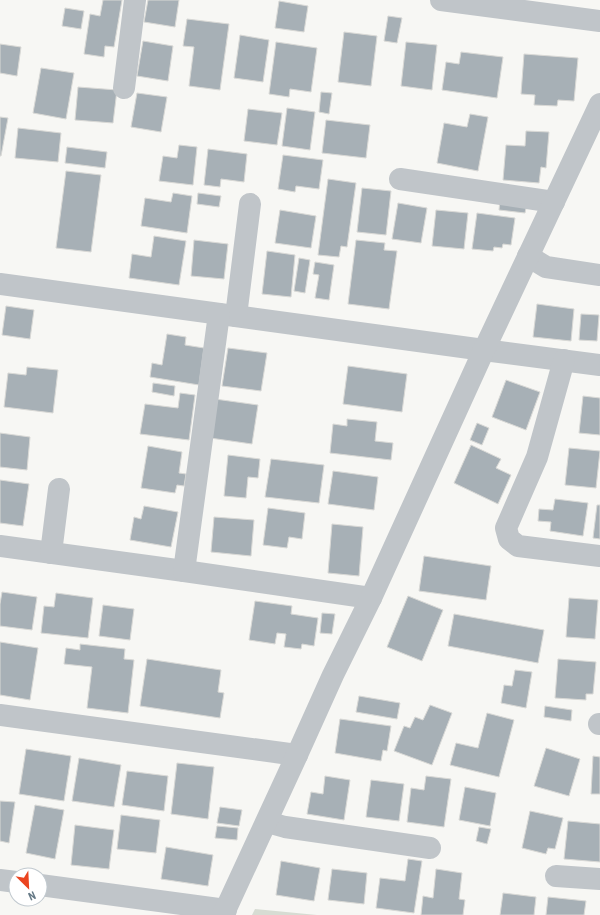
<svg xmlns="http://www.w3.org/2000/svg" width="600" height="915" font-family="'Roboto Condensed',sans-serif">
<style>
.green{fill:#d7dcd3}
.building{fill:#a7b0b6;stroke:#d9d9d6}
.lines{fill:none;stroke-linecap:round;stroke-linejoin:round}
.minor{stroke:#c0c5c9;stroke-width:22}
</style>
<rect width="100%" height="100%" fill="#f7f7f4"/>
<path class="green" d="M255,909l62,6h-65z"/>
<g class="building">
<path d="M103,0h19l-8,47 -9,-1 -1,11 -20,-3 6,-40 10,2z"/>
<path d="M148,0h31l-4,27 -31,-5z"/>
<path d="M279,1l29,5 -4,26 -29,-4z"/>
<path d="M65,8l19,3 -3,18 -19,-3z"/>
<path d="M388,16l14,2 -5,25 -13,-2z"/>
<path d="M187,19l42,5 -9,66 -31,-4 5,-39 -11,-1z"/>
<path d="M344,32l33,4 -6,50 -33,-4z"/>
<path d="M240,35l29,5 -6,42 -29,-4z"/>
<path d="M143,41l30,5 -5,35 -31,-5z"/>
<path d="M276,42l41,6 -6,44 -21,-3 -1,8 -20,-3z"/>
<path d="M406,42l31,3 -5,45 -31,-4z"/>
<path d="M0,44l21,3 -4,29 -17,-3z"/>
<path d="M461,52l42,5 -6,41 -55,-8 4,-28 13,2z"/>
<path d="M524,54l54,4 -4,43 -16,-1 -1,6 -23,-1 1,-10 -14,-1z"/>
<path d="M41,68l33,5 -8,46 -33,-6z"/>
<path d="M78,87l39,3 -4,33 -38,-3z"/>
<path d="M321,92l11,1 -3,21 -10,-2z"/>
<path d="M137,93l30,4 -6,35 -30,-5z"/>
<path d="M287,108l28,4 -5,38 -28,-4z"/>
<path d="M248,109l34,4 -5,32 -33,-4z"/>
<path d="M470,114l18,3 -10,54 -41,-8 7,-40 23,4z"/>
<path d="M0,117l8,1 -7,38h-1z"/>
<path d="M326,120l44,5 -4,33 -44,-5z"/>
<path d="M18,128l43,5 -3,29 -43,-4z"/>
<path d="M526,131l23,1 -3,36 -5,-1 -2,16 -36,-3 3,-35 19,1z"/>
<path d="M179,145l18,2 -4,38 -34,-4 4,-25 14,2z"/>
<path d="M67,147l40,5 -2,16 -40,-5z"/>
<path d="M208,149l39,5 -3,28 -23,-3 -1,8 -16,-2z"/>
<path d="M283,155l40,5 -4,29 -23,-3 -1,6 -17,-3z"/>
<path d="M66,171l35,4 -10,77 -35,-4z"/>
<path d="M328,179l28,4 -9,64 -6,-1 -2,11 -21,-2z"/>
<path d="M362,188l29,3 -5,44 -29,-3z"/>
<path d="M173,193l19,3 -5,37 -46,-7 4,-28 26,4z"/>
<path d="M198,193l23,3 -2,11 -22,-3z"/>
<path d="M500,200l27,3 -2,10 -26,-3z"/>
<path d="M398,203l29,5 -6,35 -29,-4z"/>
<path d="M280,210l36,6 -5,32 -36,-5z"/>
<path d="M436,210l32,3 -4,36 -32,-3z"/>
<path d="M477,213l38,5 -4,27 -8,-1 -1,4 -8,-1 -1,4 -21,-2z"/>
<path d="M154,236l32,5 -7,44 -50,-7 3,-24 19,3z"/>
<path d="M194,240l34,4 -4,35 -33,-3z"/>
<path d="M356,240l29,3 -1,7 13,1 -8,58 -41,-5z"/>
<path d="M267,251l28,4 -4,42 -29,-3z"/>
<path d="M299,258l11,2 -5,33 -11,-2z"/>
<path d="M315,262l19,3 -5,35 -14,-2 4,-23 -6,-1z"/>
<path d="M537,304l37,5 -3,32 -38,-4z"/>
<path d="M6,306l28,4 -4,29 -28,-4z"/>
<path d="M581,314l18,1 -2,26 -18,-1z"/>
<path d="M167,334l19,3 -1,8 19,3 -5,37 -49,-8 2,-14 10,2z"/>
<path d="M228,348l39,5 -6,38 -39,-5z"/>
<path d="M348,366l59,8 -5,38 -59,-8z"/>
<path d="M27,367l31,3 -5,43 -49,-6 4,-34 18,2z"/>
<path d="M506,380l34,12 -14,38 -34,-13z"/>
<path d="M153,383l22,3 -1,10 -22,-4z"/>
<path d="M180,393l15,2 -6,45 -49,-6 5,-30 33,4z"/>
<path d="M583,396l17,2v37l-21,-2z"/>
<path d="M215,399l43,6 -6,39 -42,-6z"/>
<path d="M347,419l30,3 -2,19 18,2 -2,17 -61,-7 3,-29 14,2z"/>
<path d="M477,423l12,5 -7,17 -12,-5z"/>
<path d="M0,433l30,4 -3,33 -27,-3z"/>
<path d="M471,445l30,14 -5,9 15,7 -13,29 -44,-21z"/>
<path d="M148,446l34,6 -3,21 7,1 -2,12 -7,-1 -2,8 -34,-5z"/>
<path d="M569,448l31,3 -4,37 -31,-3z"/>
<path d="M228,455l32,4 -2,19 -10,-1 -2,21 -22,-2z"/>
<path d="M271,459l53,6 -5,38 -54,-6z"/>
<path d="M333,471l45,6 -4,33 -46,-6z"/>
<path d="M0,480l29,4 -6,42 -23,-3z"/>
<path d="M555,499l33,4 -5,33 -33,-5 1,-9 -13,-1 1,-12 14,1z"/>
<path d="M597,505h3v34l-7,-1z"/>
<path d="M144,506l34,6 -7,35 -41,-7 4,-23 7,2z"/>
<path d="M268,508l37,5 -3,26 -13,-2 -2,11 -24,-3z"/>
<path d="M214,517l40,3 -3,36 -40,-4z"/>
<path d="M332,524l31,3 -4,49 -31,-3z"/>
<path d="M424,556l67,10 -5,34 -67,-9z"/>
<path d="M2,592l35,5 -5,33 -32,-4v-22z"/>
<path d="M56,593l37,5 -5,40 -47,-5 3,-27 10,1z"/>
<path d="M408,596l35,14 -21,51 -35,-14z"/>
<path d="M569,598l29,2 -3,39 -29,-2z"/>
<path d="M255,601l37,5 -1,8 27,4 -4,28 -12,-2 -1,5 -17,-2 2,-13 -9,-1 -2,11 -26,-4z"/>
<path d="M103,605l31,4 -4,31 -31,-4z"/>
<path d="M322,613l13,1 -3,20 -12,-1z"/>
<path d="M454,614l90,16 -6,33 -90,-17z"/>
<path d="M0,642l38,6 -8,52 -30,-5z"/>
<path d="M80,644l45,5 -1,10 10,1 -6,53 -41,-5 5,-41 -28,-3 2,-16 14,2z"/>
<path d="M147,659l74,11 -3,22 6,1 -4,25 -80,-12z"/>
<path d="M558,659l38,3 -3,32h-7v6l-31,-2z"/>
<path d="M515,670l17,2 -6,36 -25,-5 3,-18 8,1z"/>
<path d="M359,696l41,7 -3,16 -41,-7z"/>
<path d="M430,705l22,8 -20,52 -38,-14 10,-25 6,2 5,-11 8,3z"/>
<path d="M545,706l27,4 -1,11 -27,-4z"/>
<path d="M487,713l27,7 -15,57 -49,-12 6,-22 22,5z"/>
<path d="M340,719l51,7 -4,25 -4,-1 -2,11 -46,-8z"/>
<path d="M546,748l34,11 -11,37 -35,-10z"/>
<path d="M26,749l45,7 -7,45 -45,-7z"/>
<path d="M593,756l7,1v37h-9z"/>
<path d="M79,758l42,7 -7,42 -42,-6z"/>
<path d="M177,763l37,4 -6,52 -37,-5z"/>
<path d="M127,771l41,5 -4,35 -42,-6z"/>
<path d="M325,776l25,4 -6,40 -37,-6 4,-22 12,2z"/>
<path d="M426,776l25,3 -7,48 -37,-5 4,-34 13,2z"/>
<path d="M371,780l33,4 -5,37 -33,-4z"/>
<path d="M465,787l31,6 -6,33 -31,-6z"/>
<path d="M0,801l15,1 -6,41 -9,-2z"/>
<path d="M35,805l29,5 -9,49 -29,-6z"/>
<path d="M220,807l22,3 -3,16 -22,-3z"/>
<path d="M530,811l33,7 -8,31 -7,-1 -2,6 -24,-6z"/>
<path d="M121,815l39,5 -4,33 -39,-4z"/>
<path d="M568,821l32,3v38l-36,-3z"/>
<path d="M75,825l39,5 -5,39 -38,-4z"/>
<path d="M217,826l21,2 -1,12 -22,-2z"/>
<path d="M479,827l12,2 -4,15 -11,-3z"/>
<path d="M166,847l47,8 -5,31 -47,-7z"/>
<path d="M408,859l14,2 -8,52 -38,-5 4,-30 25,3z"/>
<path d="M281,861l39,7 -6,33 -38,-6z"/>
<path d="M332,869l35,4 -3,31 -36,-4z"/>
<path d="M436,869l26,4 -3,26 6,1 -2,15h-42l2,-19 10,2z"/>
<path d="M503,893l33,4 -2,18h-34z"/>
<path d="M548,897l38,4 -2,14h-38z"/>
</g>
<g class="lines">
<g class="minor">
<path d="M441,0l159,21"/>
<path d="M124,88l11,-88"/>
<path d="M400,179l154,23"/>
<path d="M528,256l18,11 54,8"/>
<path d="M0,284l484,66 116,15"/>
<path d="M236,316l14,-112"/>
<path d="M564,360l-27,97 -31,71 3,11 9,7 82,10"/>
<path d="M0,546l184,25 187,27"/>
<path d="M51,553l8,-64"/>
<path d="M184,571l35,-257"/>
<path d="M0,715l297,40"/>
<path d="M599,724h1"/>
<path d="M267,822l18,5 145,21"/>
<path d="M556,876l44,3"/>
<path d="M0,880l16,2"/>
<path d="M40,885l186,25"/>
<path d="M223,915l74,-160 36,-80 38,-77 113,-248 116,-246"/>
</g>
</g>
<g transform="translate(28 887) rotate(156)"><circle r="19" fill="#ffffff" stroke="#c1c9cf"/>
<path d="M0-3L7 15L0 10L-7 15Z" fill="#eb4420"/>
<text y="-6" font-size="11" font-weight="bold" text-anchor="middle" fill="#657986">N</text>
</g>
</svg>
